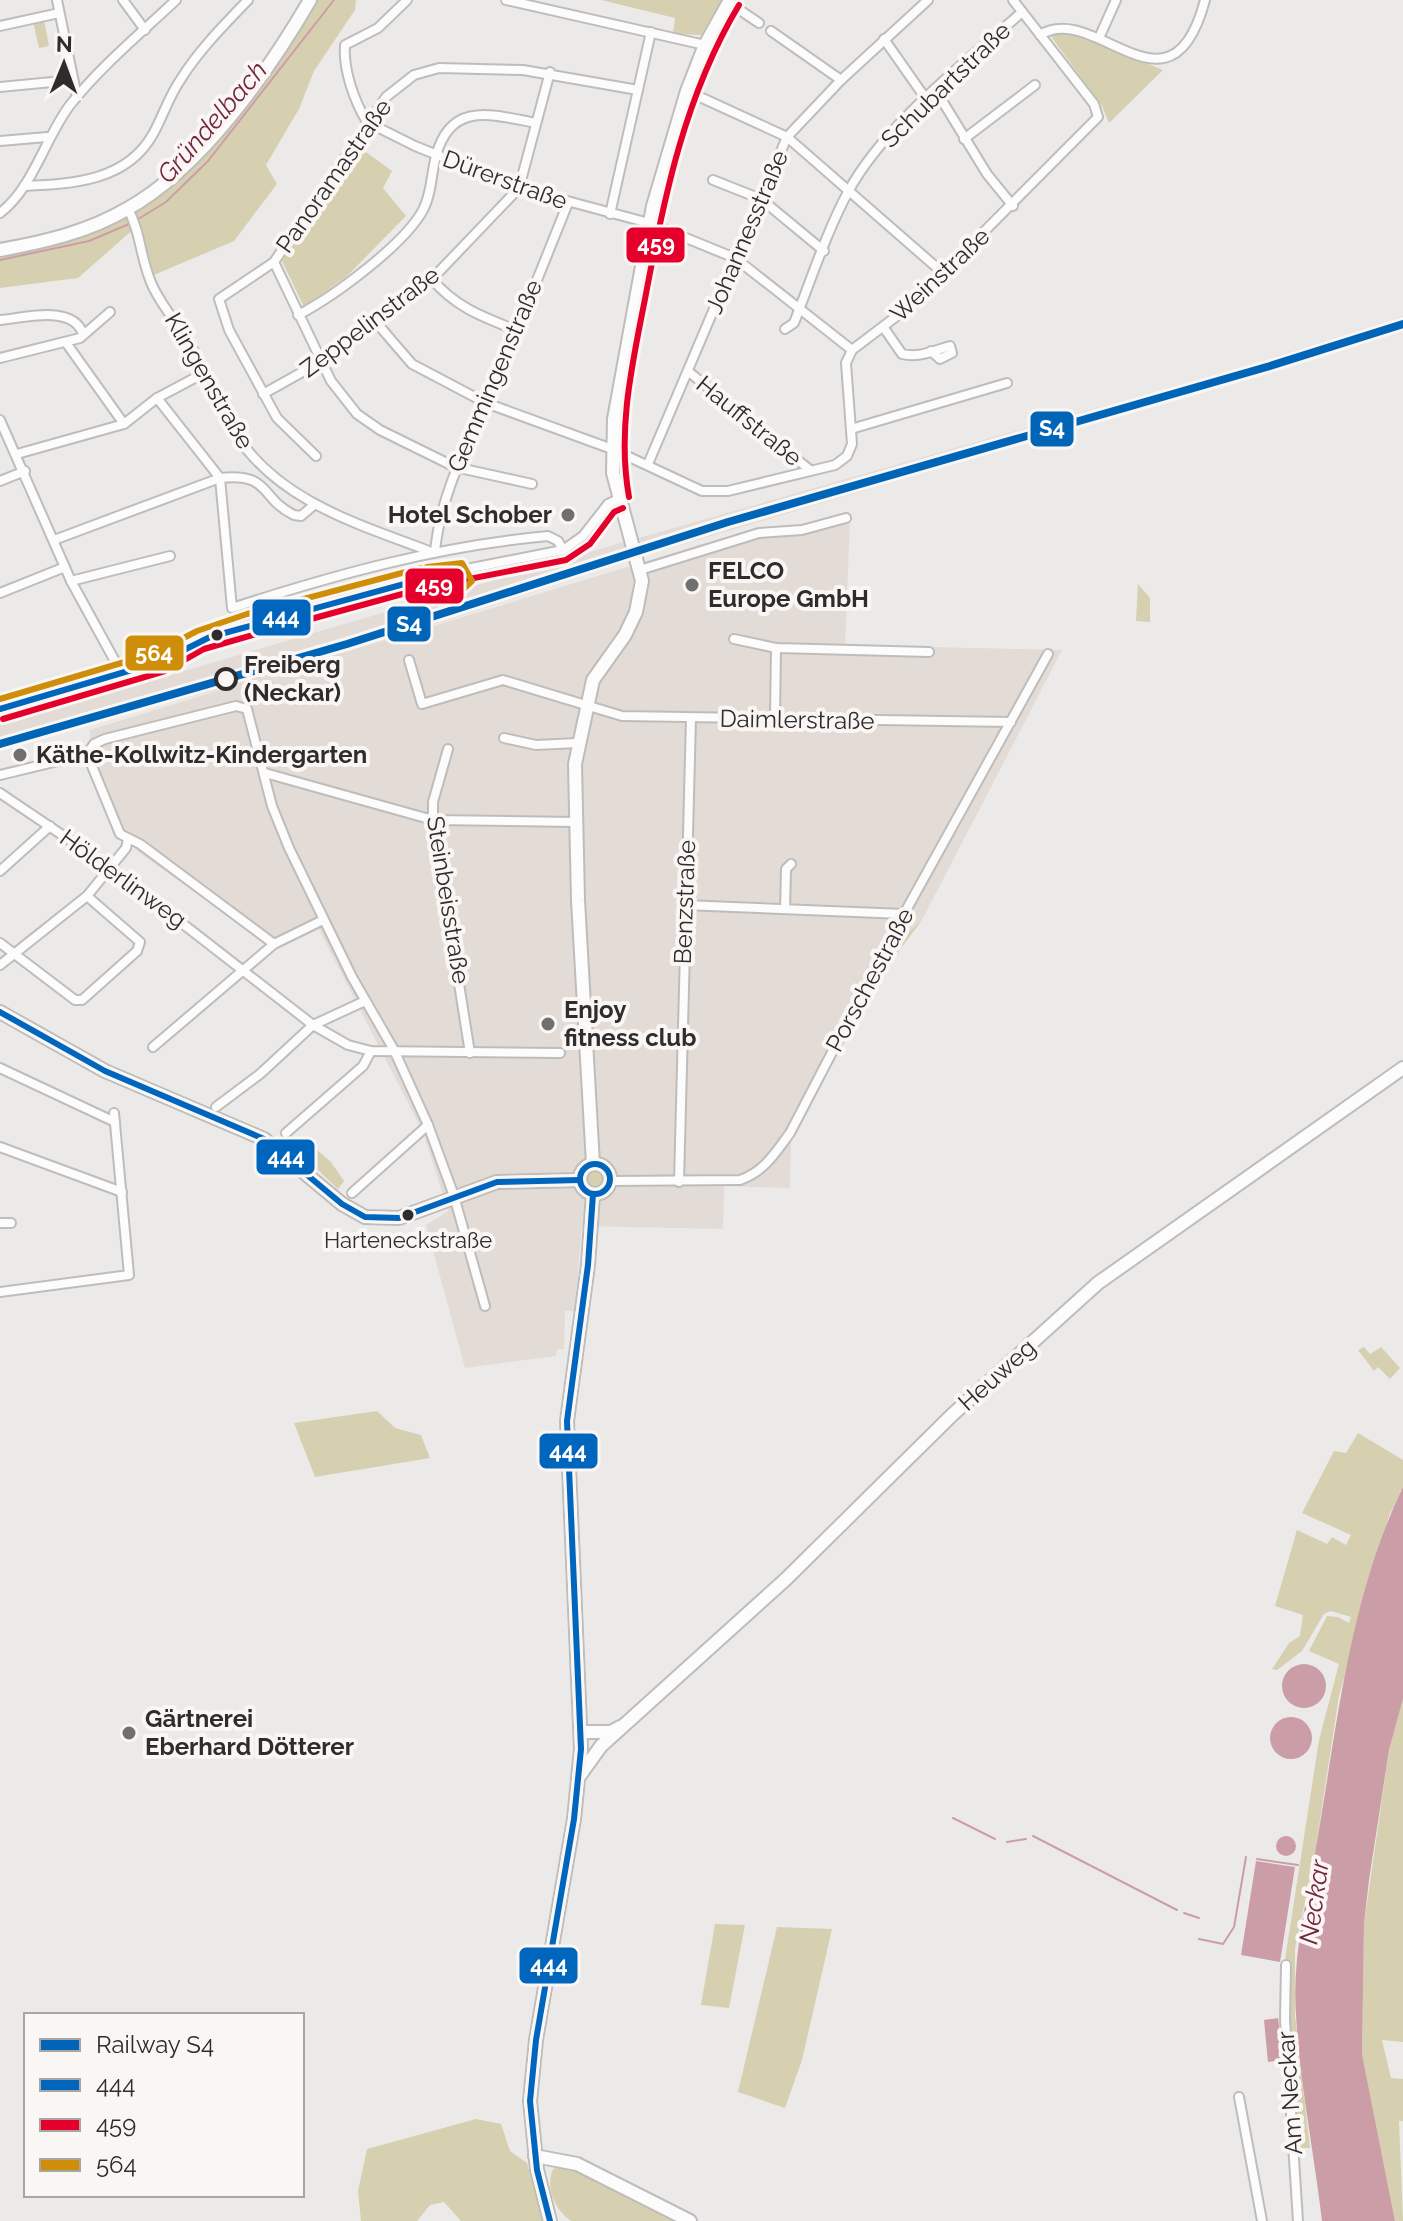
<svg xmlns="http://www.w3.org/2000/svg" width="1403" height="2221" font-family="Raleway,sans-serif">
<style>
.built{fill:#e2dbd6}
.green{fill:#d6d0b1}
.water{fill:#cb9ea7}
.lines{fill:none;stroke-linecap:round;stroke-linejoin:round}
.stream{stroke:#cb9ea7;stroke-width:2}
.street-casing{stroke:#bebdbb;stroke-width:12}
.secondary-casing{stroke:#bebdbb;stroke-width:16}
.street{stroke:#fcfcfc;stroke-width:8}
.secondary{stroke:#fcfcfc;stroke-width:12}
.bus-1-casing{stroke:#faf6f4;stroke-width:12}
.bus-2-casing{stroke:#faf6f4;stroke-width:12}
.bus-3-casing{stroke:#faf6f4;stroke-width:12}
.bus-1{stroke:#0065bd;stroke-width:6}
.bus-2{stroke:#e4002b;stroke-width:6}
.bus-3{stroke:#cf8e09;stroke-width:6}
.rail-1-casing{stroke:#faf6f4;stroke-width:14}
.rail-1{stroke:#0065b7;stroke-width:8}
.poi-dot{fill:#706e6e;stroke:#faf6f4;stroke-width:3}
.bus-dot{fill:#2e2c2c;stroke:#faf6f4;stroke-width:3}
.stop-dot{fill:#faf6f4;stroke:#2e2c2c;stroke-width:4}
.labels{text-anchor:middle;stroke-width:8;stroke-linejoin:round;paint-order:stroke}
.bus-label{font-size:22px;fill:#2e2c2c;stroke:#faf6f4}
.street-label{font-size:24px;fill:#2e2c2c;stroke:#faf6f4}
.poi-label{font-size:24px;font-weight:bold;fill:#2e2c2c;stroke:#faf6f4;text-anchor:start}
.stop-label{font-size:24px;font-weight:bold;fill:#2e2c2c;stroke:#faf6f4;text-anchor:start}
.water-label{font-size:26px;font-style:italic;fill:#74253e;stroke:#faf6f4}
.line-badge{stroke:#faf6f4;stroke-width:3}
.badge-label{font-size:22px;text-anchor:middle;font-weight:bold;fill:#fff}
</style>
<rect width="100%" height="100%" fill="#eceae8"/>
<g class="built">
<path d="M1403,316v13l-40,13 -719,214 -5,-18 623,-177z"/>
<path d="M844,516l6,4 -5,125 217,5 -140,270 -20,19 -111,198 -1,51 -66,-2 -1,43 -141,-3 -7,85h-10l-1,38h-7l-1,7 -91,12 -39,-143 22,-14 -25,-79 -105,-204 -48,17 -132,-93 -23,-26 -23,-61 -2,-35 156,-48 -246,66v-23l624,-183 5,19 -271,88 348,-106 67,-17 20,3z"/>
</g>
<g class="green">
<path d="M313,0h43l-1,10 -41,61 -15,38 -33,56 11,19 -43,57 -85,36 -13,-50 -58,51 -78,10v-38l128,-41 86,-76z"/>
<path d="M601,0h121l-21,35 -28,-1 2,-16z"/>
<path d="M44,20l5,26 -10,2 -6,-26z"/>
<path d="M1061,32l14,1 88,37 -54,53 -7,-17 -52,-71z"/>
<path d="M359,147l33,24 -9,17 23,28 -59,60 -43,31 -22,-46z"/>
<path d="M1138,584l12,14v24l-14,-1z"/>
<path d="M922,920l-38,51 18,-32z"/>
<path d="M315,1148l16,14 13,19 -6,8 -40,-38z"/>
<circle cx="595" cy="1180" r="11"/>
<path d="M1364,1347l6,7 11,-7 19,21 -10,11 -12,-12 -4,4 -16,-21z"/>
<path d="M377,1411l18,17 26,7 9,23 -115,19 -21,-54z"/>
<path d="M1358,1433l45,27v27l-14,29 -50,180 -24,157 -20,96v66l15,133h-13l-17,-132 4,-50 35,-226 20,-76 -30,-13 18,-35 11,1 11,6 2,-6 -20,-6 -7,3 -22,37 -25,19 -5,-1 17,-26 11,-7 3,-21 -28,-9 22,-76 30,14 5,-7 14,8 5,-10 -49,-22 32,-62 12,2z"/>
<path d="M1403,1699v343l-21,-2 9,38 12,1v42h-4l4,100h-8l-33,-167 2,-130 25,-174z"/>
<path d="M715,1924l30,1 -16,83 -28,-3z"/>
<path d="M777,1927l55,2 -30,131 -17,48 -47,-16z"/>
<path d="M476,2119l25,5 9,27 17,12 16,58h-82l-17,-19 -14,3 -13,16h-56l-3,-30 9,-42z"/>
<path d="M561,2166l14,2 106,53h-110c-16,-11 -26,-33 -18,-52z"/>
</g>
<g class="water">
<path d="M1403,1487v212l-14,51 -20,130 -5,44 -2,130 33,167h-73c-8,-69 -22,-136 -26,-206 -4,-56 9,-107 19,-162 22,-123 33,-252 88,-366z"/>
<circle cx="1304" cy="1686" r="22"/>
<circle cx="1291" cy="1738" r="21"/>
<circle cx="1286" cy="1846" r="10"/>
<path d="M1256,1861l39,6 -15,95 -39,-7z"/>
<path d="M1278,2018l5,42 -15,2 -4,-42z"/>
</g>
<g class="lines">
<g class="stream">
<path d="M135,221l31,-19 42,-41 126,-161"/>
<path d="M0,260l89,-19 40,-17"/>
<path d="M953,1818l42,21"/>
<path d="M1033,1836l144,74"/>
<path d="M1007,1842l19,-3"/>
<path d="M1257,1859l41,6"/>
<path d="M1184,1913l15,5"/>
<path d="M1199,1939l24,5 11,-17 12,-70"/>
</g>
<g class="street-casing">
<g id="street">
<path d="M57,0l20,97"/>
<path d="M123,0l22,30"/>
<path d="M506,0l199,45"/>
<path d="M728,2l31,21"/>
<path d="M0,26l59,-13"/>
<path d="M771,31l70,49"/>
<path d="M1040,35c55,-35 131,94 165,-35"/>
<path d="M1099,38l17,-38"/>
<path d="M884,39l42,60"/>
<path d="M0,87l73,-7"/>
<path d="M935,89l52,85 26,32"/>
<path d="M687,91l100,46 156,136"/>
<path d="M367,122l48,24 104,42 130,35 86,35 117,92"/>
<path d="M367,122c-13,-21 -24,-53 -22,-77l33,-17 29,-28"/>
<path d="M964,139l71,-54"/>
<path d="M0,141l47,-4"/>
<path d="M713,180l48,19 63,52"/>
<path d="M24,186c49,-2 103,-5 129,-52 10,-18 16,-38 28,-55 18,-29 44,-55 67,-79"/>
<path d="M128,209c14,25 12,53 26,80 11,22 28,40 40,62 15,27 25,57 41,82 43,68 123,91 194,118"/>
<path d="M0,213c33,-25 45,-75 70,-108 30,-38 71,-72 106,-105"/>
<path d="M610,214l41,-182"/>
<path d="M274,262l57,119 26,33 23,16 75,37 77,17"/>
<path d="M432,279c23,28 51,38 84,51"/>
<path d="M298,315c35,-18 106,-70 125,-105 9,-17 8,-36 13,-54 15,-56 57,-41 100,-33"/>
<path d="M0,320c24,-2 73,-16 83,14"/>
<path d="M375,321l37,43 74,39 126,46 90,42h26l107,-26 12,-9 5,-12 -6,-81 6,-13 58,-44 188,-189 -4,-13 -81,-104"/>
<path d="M884,328l18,26c17,4 31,-3 48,-8l2,7 -12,6 -9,-8"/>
<path d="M785,329l9,-6c17,-43 32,-90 54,-131 36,-67 118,-130 174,-180"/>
<path d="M67,344l57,80"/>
<path d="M0,358l80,-20 30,-26"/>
<path d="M689,372l121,98"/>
<path d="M263,394l59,-33 110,-82 87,-91 31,-116"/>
<path d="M157,398l63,80 12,130c105,-34 207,-62 316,-72l10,5 5,9"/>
<path d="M0,420l71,161 51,93"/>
<path d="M851,429l156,-46"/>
<path d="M17,454l107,-30 33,-26 49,-26"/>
<path d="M316,456l-39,-38 -48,-88 -10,-31 55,-37 112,-165 28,-22 25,-7 84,2 115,20"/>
<path d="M648,464l139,-327 54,-57 87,-80"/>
<path d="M0,481l25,-10"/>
<path d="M54,540l166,-62c51,-6 40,21 74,37l7,1 13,-11"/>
<path d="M435,551c6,-56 29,-99 51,-149 29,-66 55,-132 82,-199"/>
<path d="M640,570l119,-37 43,-3 44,-12"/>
<path d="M71,581l99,-25"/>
<path d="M0,593l65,-26"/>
<path d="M734,639l42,9 153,4"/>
<path d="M409,660l13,44 81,-24 119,36 389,6"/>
<path d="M0,709l162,-48 38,-21 64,-19 162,-44 137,-27 20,-14 25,-32 11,-5"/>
<path d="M775,718l1,-70"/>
<path d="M504,738l32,7 41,-2"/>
<path d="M448,749l-15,53v18l37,233"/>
<path d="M87,754l7,-10 11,-5 131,-33 11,3 25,97 17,42 63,129 42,73 34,75 26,71 31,110"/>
<path d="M87,754l33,80 20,10 134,100"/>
<path d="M265,773l168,47 142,2"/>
<path d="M0,775l87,-21"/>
<path d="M0,793l111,75 202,157 35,20 23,6 189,2"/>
<path d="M0,871l50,-45"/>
<path d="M684,905l220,9"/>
<path d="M785,909l1,-40 5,-5"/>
<path d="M0,943l75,57h7l55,-49 3,-9 -53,-46"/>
<path d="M0,965l87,-69 39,-48 2,-9"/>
<path d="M153,1047l121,-103 49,-24"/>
<path d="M0,1068l115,54"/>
<path d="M216,1107l44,-33 53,-49 52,-24"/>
<path d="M286,1133l77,-67 8,-15"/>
<path d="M0,1147l122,45"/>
<path d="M610,1181l130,-1c25,-9 35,-27 50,-47l114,-219 144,-260"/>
<path d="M679,1182l12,-464"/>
<path d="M352,1193l76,-68"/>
<path d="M0,1223h11"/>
<path d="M0,1292l129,-17 -15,-162"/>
<path d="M1286,1965l-1,55 13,201"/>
<path d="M1239,2097l23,124"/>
</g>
</g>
<g class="secondary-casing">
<g id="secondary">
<path d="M0,250c44,-8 88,-18 127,-41 74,-41 141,-137 183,-209"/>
<path d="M0,1012l105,59 159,68 78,65 23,13 34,1 98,-36 83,-2"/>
<circle cx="595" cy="1179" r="15"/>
<path d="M593,1164l-15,-264 -3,-136 18,-84 32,-45 11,-23 6,-31 -29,-108 1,-54 39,-213 34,-115 18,-46 25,-45"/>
<path d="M581,1732h30l9,-5"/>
<path d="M578,1778l23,-32 185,-167 166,-164 146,-132 305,-215"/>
<path d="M535,2156l42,8 113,57"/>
<path d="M550,2221l-13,-51 -7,-69 6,-61 38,-221 7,-70 -14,-328 21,-156 5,-71"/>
</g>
</g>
<use href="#street" class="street"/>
<use href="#secondary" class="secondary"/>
<g class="bus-1-casing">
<g id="bus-1">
<path d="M0,709l162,-48 48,-24 242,-66"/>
<path d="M0,1012l105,59 159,68 78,65 23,13 34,1 98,-36 83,-2"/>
<circle cx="595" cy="1179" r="15"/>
<path d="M550,2221l-13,-51 -7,-69 6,-61 38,-221 7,-70 -14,-328 21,-156 5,-71"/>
</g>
</g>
<g class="bus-2-casing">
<g id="bus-2">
<path d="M629,497c-12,-67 3,-132 16,-198 19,-102 40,-204 94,-294"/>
<path d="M3,719l162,-48 39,-22 63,-18 161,-44 138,-27 24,-16 24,-32 9,-4"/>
</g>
</g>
<g class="bus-3-casing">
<g id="bus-3">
<path d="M425,588l28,11 19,-18 -10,-18 -35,4"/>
<path d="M0,699l155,-46 42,-22 50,-17 174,-46"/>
</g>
</g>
<use href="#bus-1" class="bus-1"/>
<use href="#bus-2" class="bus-2"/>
<use href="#bus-3" class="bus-3"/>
<g class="rail-1-casing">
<path id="rail-1" d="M0,744l347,-100 381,-122 542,-156 133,-42"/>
</g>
<use href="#rail-1" class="rail-1"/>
</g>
<g class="poi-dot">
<circle cx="568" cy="515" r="8"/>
<circle cx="692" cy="585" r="8"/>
<circle cx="20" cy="755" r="8"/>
<circle cx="548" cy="1024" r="8"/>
<circle cx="129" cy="1733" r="8"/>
</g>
<g class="bus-dot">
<circle cx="217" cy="635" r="7"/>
<circle cx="408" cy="1215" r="7"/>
</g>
<circle class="stop-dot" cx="226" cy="679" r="10"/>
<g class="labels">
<g class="bus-label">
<text x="408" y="1248">Harteneckstraße</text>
</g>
<g class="street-label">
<text transform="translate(946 85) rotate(-44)" y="8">Schubartstraße</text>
<text transform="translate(334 176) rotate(-55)" y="8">Panoramastraße</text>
<text transform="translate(505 180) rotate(20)" y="8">Dürerstraße</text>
<text transform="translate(747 232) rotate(-67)" y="8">Johannesstraße</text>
<text transform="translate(940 275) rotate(-43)" y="8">Weinstraße</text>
<text transform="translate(370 322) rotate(-37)" y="8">Zeppelinstraße</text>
<text transform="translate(495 376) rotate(-67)" y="8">Gemmingenstraße</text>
<text transform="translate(209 381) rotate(60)" y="8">Klingenstraße</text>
<text transform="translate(749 421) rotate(39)" y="8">Hauffstraße</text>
<text transform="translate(797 720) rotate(1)" y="8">Daimlerstraße</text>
<text transform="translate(123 879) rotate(36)" y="8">Hölderlinweg</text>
<text transform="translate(448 900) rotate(81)" y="8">Steinbeisstraße</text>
<text transform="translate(685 902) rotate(-88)" y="8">Benzstraße</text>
<text transform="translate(870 980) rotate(-62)" y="8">Porschestraße</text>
<text transform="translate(997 1375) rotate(-42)" y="8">Heuweg</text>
<text transform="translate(1290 2093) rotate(-94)" y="8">Am Neckar</text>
</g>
<g class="poi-label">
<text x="552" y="523" text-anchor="end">Hotel Schober</text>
<text x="708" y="579">FELCO<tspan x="708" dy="28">Europe GmbH</tspan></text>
<text x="36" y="763">Käthe-Kollwitz-Kindergarten</text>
<text x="564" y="1018">Enjoy<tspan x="564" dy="28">fitness club</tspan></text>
<text x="145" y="1727">Gärtnerei<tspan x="145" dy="28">Eberhard Dötterer</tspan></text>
</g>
<g class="stop-label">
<text x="244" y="673">Freiberg<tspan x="244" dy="28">(Neckar)</tspan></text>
</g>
<g class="water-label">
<text transform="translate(212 122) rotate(-49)" y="9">Gründelbach</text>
<text transform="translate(1314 1902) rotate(-82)" y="9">Neckar</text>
</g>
</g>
<g class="line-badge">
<rect x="625" y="226" width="61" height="38" rx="8" fill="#e4002b"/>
<rect x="1029" y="410" width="46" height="38" rx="8" fill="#0065b7"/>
<rect x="404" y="567" width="61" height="38" rx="8" fill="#e4002b"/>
<rect x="251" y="598" width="61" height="39" rx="8" fill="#0065bd"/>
<rect x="386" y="605" width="46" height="38" rx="8" fill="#0065b7"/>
<rect x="124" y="634" width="61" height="38" rx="8" fill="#cf8e09"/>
<rect x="255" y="1138" width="61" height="38" rx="8" fill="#0065bd"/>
<rect x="538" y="1432" width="61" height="38" rx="8" fill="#0065bd"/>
<rect x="518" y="1946" width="61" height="39" rx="8" fill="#0065bd"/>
</g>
<g class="badge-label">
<text x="656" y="252">459</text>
<text x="1052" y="436">S4</text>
<text x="434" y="593">459</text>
<text x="281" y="625">444</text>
<text x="409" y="632">S4</text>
<text x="154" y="661">564</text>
<text x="286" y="1165">444</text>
<text x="568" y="1459">444</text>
<text x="549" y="1973">444</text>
</g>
<rect x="24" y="2013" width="280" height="184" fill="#faf6f4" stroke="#a8a5a4" stroke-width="2"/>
<rect x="40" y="2039" width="40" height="12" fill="#0065b7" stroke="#a8a5a4" stroke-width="2"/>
<text x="96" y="2053" font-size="24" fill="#2e2c2c">Railway S4</text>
<rect x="40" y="2079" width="40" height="12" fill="#0065bd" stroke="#a8a5a4" stroke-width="2"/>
<text x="96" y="2093" font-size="24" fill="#2e2c2c">444</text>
<rect x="40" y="2119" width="40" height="12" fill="#e4002b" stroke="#a8a5a4" stroke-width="2"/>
<text x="96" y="2133" font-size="24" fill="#2e2c2c">459</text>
<rect x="40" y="2159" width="40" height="12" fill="#cf8e09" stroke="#a8a5a4" stroke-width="2"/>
<text x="96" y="2173" font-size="24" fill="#2e2c2c">564</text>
<g transform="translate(64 64) rotate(1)" stroke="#faf6f4" stroke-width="6" paint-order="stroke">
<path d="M0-6L14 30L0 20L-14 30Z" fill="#2e2c2c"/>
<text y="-12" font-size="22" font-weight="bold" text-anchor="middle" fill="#2e2c2c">N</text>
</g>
</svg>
